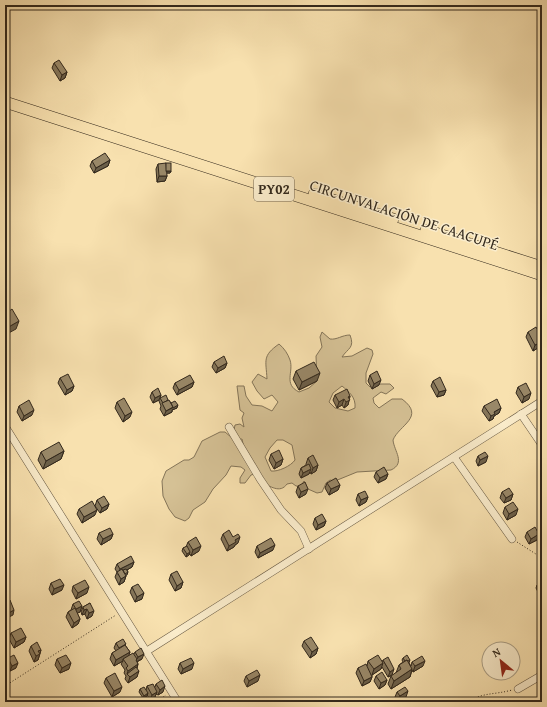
<svg xmlns="http://www.w3.org/2000/svg" width="547" height="707" font-family="'Gentium Book Plus',serif">
<style>
.green{fill:#d6c296;stroke:#847559;fill-rule:evenodd}
.lines{fill:none;stroke-linecap:round;stroke-linejoin:round}
.minor-casing{stroke:#645641;stroke-width:8}
.highway-casing{stroke:#32281c;stroke-width:12}
.path{stroke:#32281c;stroke-width:1;stroke-dasharray:1 2;stroke-linecap:butt}
.minor{stroke:#faeccb;stroke-width:7}
.highway{stroke:#f8e1af;stroke-width:11}
.wall{fill:#847559;stroke:#32281c}
.shaded-wall{fill:#6b5f49;stroke:#32281c}
.building{fill:#998868;stroke:#32281c}
.labels{text-anchor:middle;stroke-width:3;stroke-linejoin:round;paint-order:stroke}
.shield{fill:#faeccb;stroke:#6e6350;stroke-width:1}
.shield-label{font-size:14px;font-weight:bold;fill:#32281c}
.street-label{font-size:15px;fill:#32281c;stroke:#faeccb}
</style>
<rect width="100%" height="100%" fill="#f8e1af"/>
<filter id="stains"><feTurbulence type="fractalNoise" baseFrequency=".005" numOctaves="4"/><feColorMatrix values="0 0 0 0 .2 0 0 0 0 .09 0 0 0 0 .02 0 0 0 .5 -.17"/></filter>
<radialGradient id="worn" r=".72"><stop offset=".6" stop-color="#630" stop-opacity="0"/><stop offset="1" stop-color="#630" stop-opacity=".3"/></radialGradient>
<path class="green" d="M322,332l8,7c7,1 12,-4 20,-4 5,13 -2,13 -8,22l10,-1 15,-8 5,2 1,4 -7,19v10l4,4 10,-3h10l4,4 -8,6 -5,-2 -8,6 1,5 5,5 13,-9h10c24,18 -3,26 -9,41 1,11 13,23 -2,30l-34,2 -22,9 -5,-1 -4,3 -4,9 -5,1 -9,-4 -4,-8 -3,5h-5l-4,-3 -5,1c-7,10 -17,2 -26,-2l-3,-9 -7,2 -6,8h-5v-5l5,-8 -4,-3 -10,-1 -5,9 -13,14 -8,13 -12,8 -4,8 -4,3 -10,-4 -6,-8 -6,-13 -1,-15 4,-10 18,-11h5l5,-3 8,-16 18,-9h5l19,16 -2,-9 -5,1 -3,-10 1,-5 5,-1 4,3 -2,-9 2,-5 -4,-3 -3,-24h7l2,10 6,9 10,1 10,5 6,-9 -6,-7 -8,4 -7,-8 -5,-9 6,-8 9,5c-1,-19 -5,-23 12,-35 5,4 9,10 11,16 4,12 -7,24 9,32l10,-4 8,-7 -1,-25 6,-9 -2,-10zM342,386c7,6 14,11 13,22l-7,3 -13,-3 -6,-6 4,-9zM277,440h6l9,5 3,15c-4,6 -17,12 -24,11l-6,-14 5,-9z"/>
<g class="lines">
<g class="minor-casing">
<g id="minor">
<path d="M521,414l21,31"/>
<path d="M5,426l173,276"/>
<path d="M229,427l31,52 21,31 20,21 8,18"/>
<path d="M454,457l58,82"/>
<path d="M147,651l395,-250"/>
<path d="M518,689l24,-14"/>
</g>
</g>
<g class="highway-casing">
<g id="highway">
<path d="M5,102l537,173"/>
<path d="M314,194l79,25"/>
<path d="M426,230l116,37"/>
</g>
</g>
<g class="path">
<path d="M517,542l22,14 3,4"/>
<path d="M5,686l111,-71"/>
<path d="M156,702l10,-7"/>
<path d="M467,702c17,-10 27,-7 45,-12"/>
</g>
<use href="#minor" class="minor"/>
<use href="#highway" class="highway"/>
</g>
<g class="wall">
<path d="M54,63l13,9 -2,6 -5,3 -8,-13z"/>
<path d="M110,160l-2,6 -14,7 -4,-7 2,-5z"/>
<path d="M158,164l13,7 -1,2h-4l1,3 -2,5 -8,1 -1,-13z"/>
<path d="M528,332l13,14 -8,5 -7,-14z"/>
<path d="M214,362l13,1 -2,5 -9,5 -4,-6z"/>
<path d="M296,371l21,10 -18,9 -6,-11z"/>
<path d="M370,375l9,10 -7,4 -4,-8z"/>
<path d="M60,378l14,8 -2,5 -7,4 -7,-12z"/>
<path d="M433,381l13,9 -2,5 -7,2 -6,-11z"/>
<path d="M194,382l-2,5 -15,8 -4,-7 2,-5z"/>
<path d="M518,387l11,12 -7,4 -6,-10z"/>
<path d="M152,392l9,3 -1,3 8,2 9,8 -5,2v2l-8,4 -4,-7 1,-3 -2,-5v-1l-6,3 -3,-6z"/>
<path d="M335,395l15,1 -2,9 -4,3 -2,-3 -5,3 -4,-8z"/>
<path d="M117,402l13,15 -7,5 -8,-14z"/>
<path d="M19,406l13,9 -10,6 -5,-9z"/>
<path d="M484,406l17,2 -2,5 -5,3 -1,3 -4,2 -7,-10z"/>
<path d="M64,451l-3,8 -18,10 -5,-9 3,-8z"/>
<path d="M271,454l12,5 -2,6 -7,4 -5,-9z"/>
<path d="M478,456l8,6 -8,4 -2,-5z"/>
<path d="M308,458l10,7 -2,6 -5,3 -1,-2 -1,2 -8,4 -2,-4 2,-6 5,-3v-1z"/>
<path d="M376,472l12,2 -2,5 -8,4 -4,-6z"/>
<path d="M327,483l13,2 -2,5 -9,5 -4,-7z"/>
<path d="M298,486l8,8 -7,4 -3,-6z"/>
<path d="M502,492l11,2 -2,6 -7,3 -4,-5z"/>
<path d="M358,494l10,3 -2,5 -7,4 -3,-6z"/>
<path d="M97,500l12,4 -2,5 -7,4 -5,-7z"/>
<path d="M505,507l11,8 -9,5 -4,-7z"/>
<path d="M79,509l16,6 -13,8 -5,-9z"/>
<path d="M315,518l11,3 -2,5 -8,4 -3,-6z"/>
<path d="M542,526v7l-3,2 -2,-4 1,-3z"/>
<path d="M527,532l10,8 -8,4 -4,-7z"/>
<path d="M99,533l14,1 -2,5 -10,6 -4,-6z"/>
<path d="M223,534l10,3 5,6 -3,2 -1,2 -7,4 -6,-12z"/>
<path d="M188,542l11,9 -8,5 -1,-2 -1,1 -3,2 -4,-6 1,-3 3,-1z"/>
<path d="M257,546l16,4 -15,8 -3,-6z"/>
<path d="M134,562l-2,5 -5,3 1,2 -1,3h-1v1l-2,6 -5,3 -4,-8 2,-5 -2,-3 2,-5z"/>
<path d="M171,574l12,8 -2,6 -6,3 -6,-11z"/>
<path d="M542,582v7l-4,3 -2,-4 1,-3z"/>
<path d="M51,583l11,7 -10,5 -3,-6z"/>
<path d="M73,586l14,7 -11,6 -4,-8z"/>
<path d="M132,587l10,12 -7,3 -5,-10z"/>
<path d="M90,603l2,13 -5,3 -2,-5 -3,1 -1,-3 2,-5z"/>
<path d="M73,604l9,2 -2,6 -3,1 3,6 -2,5 -6,4 -6,-11 2,-5 3,-2z"/>
<path d="M11,633l15,4 -2,5 -10,6 -5,-9z"/>
<path d="M304,641l14,7 -2,6 -6,4 -8,-12z"/>
<path d="M116,643l10,1 -1,1 5,7 -2,4 6,-2 1,-2 7,7 -5,3 1,2 -1,5v8l-9,6 -3,-4 1,-3 -2,-3 1,-3 -4,-6 2,-3 -9,5 -4,-7 2,-6 4,-2 -2,-3z"/>
<path d="M31,646l10,4 -3,10 -4,2 -5,-11z"/>
<path d="M8,658l8,10 -6,3 -4,-7z"/>
<path d="M403,658l7,2 -1,3 2,3 1,-4 11,4 -10,6 -1,-2 -2,7 -19,12 -3,-5 3,-8 5,-3 3,-8 4,-3 -1,-2z"/>
<path d="M57,659l12,10 -9,4 -5,-8z"/>
<path d="M383,660l9,15 -4,2 -6,-10 -1,2 -9,6v2l-2,5 -8,4 -6,-13 2,-5 9,-2 1,-5 14,1z"/>
<path d="M180,663l12,6 -11,5 -3,-5z"/>
<path d="M246,676l12,5 -11,6 -3,-6z"/>
<path d="M376,676l11,4 -2,5 -6,4 -5,-8z"/>
<path d="M106,678l14,14 -8,5 -8,-14z"/>
<path d="M156,684l7,8 -5,3 -2,-1 -1,3 -5,3 -3,-5v1l-4,2 -4,-6 1,-3 6,1 1,-4 8,1z"/>
<path d="M397,692l9,5 -8,5 -3,-5z"/>
</g>
<g class="shaded-wall">
<path d="M67,72l-2,6 -5,3 2,-6z"/>
<path d="M110,160l-2,6 -14,7 2,-5z"/>
<path d="M166,171h5l-1,2h-5z"/>
<path d="M159,176h8l-2,5 -8,1z"/>
<path d="M19,321l-3,8 -11,6v-6z"/>
<path d="M542,342l-1,4 -8,5 2,-6z"/>
<path d="M227,363l-2,5 -9,5 2,-5z"/>
<path d="M320,373l-3,8 -18,9 3,-8z"/>
<path d="M381,380l-2,5 -7,4 2,-5z"/>
<path d="M194,382l-2,5 -15,8 2,-5z"/>
<path d="M74,386l-2,5 -7,4 2,-5z"/>
<path d="M446,390l-2,5 -7,2 2,-5z"/>
<path d="M531,393l-2,6 -7,4 2,-6z"/>
<path d="M161,395l-2,5 -6,3 2,-5z"/>
<path d="M350,396l-2,9 -4,3 4,-11z"/>
<path d="M344,399l-2,6 -5,3 2,-6z"/>
<path d="M178,405l-1,3 -5,2v2l-8,4 2,-5z"/>
<path d="M501,408l-2,5 -5,3 -1,3 -4,2 2,-5 3,-4z"/>
<path d="M34,410l-2,5 -10,6 2,-5z"/>
<path d="M132,412l-2,5 -7,5 2,-6z"/>
<path d="M64,451l-3,8 -18,10 3,-8z"/>
<path d="M488,456l-2,6 -8,4 2,-6z"/>
<path d="M283,459l-2,6 -7,4 2,-6z"/>
<path d="M318,465l-2,6 -5,3 2,-6z"/>
<path d="M311,469l-2,5 -8,4 2,-5z"/>
<path d="M388,474l-2,5 -8,4 2,-5z"/>
<path d="M340,485l-2,5 -9,5 2,-6z"/>
<path d="M308,489l-2,5 -7,4 2,-6z"/>
<path d="M513,494l-2,6 -7,3 2,-5z"/>
<path d="M368,497l-2,5 -7,4 2,-6z"/>
<path d="M109,504l-2,5 -7,4 2,-5z"/>
<path d="M518,509l-2,6 -9,5 2,-6z"/>
<path d="M97,510l-2,5 -13,8 2,-6z"/>
<path d="M326,521l-2,5 -8,4 2,-5z"/>
<path d="M113,534l-2,5 -10,6 2,-6z"/>
<path d="M539,534l-2,6 -8,4 2,-5z"/>
<path d="M240,537l-2,6 -3,2 -1,2 -7,4 2,-5 6,-6z"/>
<path d="M275,545l-2,5 -15,8 2,-5z"/>
<path d="M201,546l-2,5 -8,5 2,-6z"/>
<path d="M190,552l-1,3 -3,2 1,-3z"/>
<path d="M134,562l-2,5 -14,8 2,-6z"/>
<path d="M126,576l-2,6 -5,3 2,-6z"/>
<path d="M183,582l-2,6 -6,3 2,-5z"/>
<path d="M64,585l-2,5 -10,5 2,-6z"/>
<path d="M89,587l-2,6 -11,6 2,-6z"/>
<path d="M542,587v2l-4,3 1,-3z"/>
<path d="M144,593l-2,6 -7,3 2,-5z"/>
<path d="M82,606l-2,6 -6,3 2,-6z"/>
<path d="M87,609l-2,5 -3,1 2,-5z"/>
<path d="M14,610l-1,5 -8,4v-4z"/>
<path d="M94,611l-2,5 -5,3 2,-6z"/>
<path d="M80,619l-2,5 -6,4 2,-5z"/>
<path d="M26,637l-2,5 -10,6 2,-6z"/>
<path d="M318,648l-2,6 -6,4 2,-6z"/>
<path d="M41,650l-3,10 -4,2 4,-11z"/>
<path d="M130,652l-2,6 -5,1v2l-9,5 2,-6z"/>
<path d="M144,654l-2,5 -6,3v-2l1,-1 1,-2z"/>
<path d="M425,661l-2,5 -10,6 2,-6z"/>
<path d="M18,663l-2,5 -6,3 2,-5z"/>
<path d="M71,663l-2,6 -9,4 2,-5z"/>
<path d="M194,663l-2,6 -11,5 2,-5z"/>
<path d="M383,663l-2,6 -9,6 2,-6z"/>
<path d="M138,664l-2,6 -9,4 1,-3z"/>
<path d="M394,669l-2,6 -4,2 2,-5z"/>
<path d="M412,669l-2,8 -19,12 3,-8z"/>
<path d="M139,671l-2,6 -9,6 2,-6z"/>
<path d="M260,675l-2,6 -11,6 2,-6z"/>
<path d="M372,677l-2,5 -8,4 2,-5z"/>
<path d="M387,680l-2,5 -6,4 2,-6z"/>
<path d="M165,686l-2,6 -5,3 2,-5z"/>
<path d="M122,687l-2,5 -8,5 2,-6z"/>
<path d="M408,691l-2,6 -8,5 2,-6z"/>
<path d="M157,692l-2,5 -5,3 2,-5z"/>
<path d="M148,693l-1,3 -4,2 1,-2z"/>
</g>
<g class="building">
<path d="M59,60l8,12 -5,3 -8,-12z"/>
<path d="M105,153l5,7 -14,8 -4,-7z"/>
<path d="M166,163l1,13h-8l-1,-12z"/>
<rect x="166" y="163" width="5" height="8"/>
<path d="M6,309l2,3 4,-3 7,12 -14,8v-19z"/>
<path d="M536,327l6,11v4l-7,3 -7,-13z"/>
<path d="M224,356l3,7 -9,5 -4,-6z"/>
<path d="M314,362l6,11 -18,9 -6,-11z"/>
<path d="M377,371l4,9 -7,4 -4,-9z"/>
<path d="M68,374l6,12 -7,4 -7,-12z"/>
<path d="M190,375l4,7 -15,8 -4,-7z"/>
<path d="M440,377l6,13 -7,2 -6,-11z"/>
<path d="M526,383l5,10 -7,4 -6,-10z"/>
<path d="M158,388l3,7 -6,3 -3,-6z"/>
<path d="M347,389l3,7 -2,1 2,3 -4,2 -2,-3 -5,3 -4,-7z"/>
<path d="M166,395l2,5 -5,3 -3,-5z"/>
<path d="M124,398l8,14 -7,4 -8,-14z"/>
<path d="M497,399l4,9 -7,4 1,2 -4,2 -7,-10z"/>
<path d="M29,400l5,10 -10,6 -5,-10z"/>
<path d="M169,400l4,7 -7,4 -4,-8z"/>
<path d="M175,401l3,4 -5,3v-1l-2,-4z"/>
<path d="M59,442l5,9 -18,10 -5,-9z"/>
<path d="M279,450l4,9 -7,4 -5,-9z"/>
<path d="M485,452l3,4 -8,4 -2,-4z"/>
<path d="M313,455l5,10 -5,3 -5,-10z"/>
<path d="M309,464l2,5 -8,4 -2,-5z"/>
<path d="M384,467l4,7 -8,4 -4,-6z"/>
<path d="M336,478l4,7 -9,4 -4,-6z"/>
<path d="M305,482l3,7 -7,3 -3,-6z"/>
<path d="M509,488l4,6 -7,4 -4,-6z"/>
<path d="M365,491l3,6 -7,3 -3,-6z"/>
<path d="M104,496l5,8 -7,4 -5,-8z"/>
<path d="M92,501l5,9 -13,7 -5,-8z"/>
<path d="M513,502l5,7 -9,5 -4,-7z"/>
<path d="M322,514l4,7 -8,4 -3,-7z"/>
<path d="M542,526v5l-2,1 -2,-4z"/>
<path d="M535,527l4,7 -8,5 -4,-7z"/>
<path d="M110,528l3,6 -10,5 -4,-6z"/>
<path d="M229,530l4,7 5,-3 2,3 -5,3 1,2 -7,4 -6,-12z"/>
<path d="M196,537l5,9 -8,4 -5,-8z"/>
<path d="M271,538l4,7 -15,8 -3,-7z"/>
<path d="M187,546l3,6 -3,2 -4,-6z"/>
<path d="M131,556l3,6 -14,7 -3,-5z"/>
<path d="M122,569l4,7 -5,3 -4,-7z"/>
<path d="M126,569l2,3 -3,2 -2,-4z"/>
<path d="M177,571l6,11 -6,4 -6,-12z"/>
<path d="M60,579l4,6 -10,4 -3,-6z"/>
<path d="M85,580l4,7 -11,6 -5,-7z"/>
<path d="M542,582v5l-3,2 -2,-4z"/>
<path d="M138,584l6,9 -7,4 -5,-10z"/>
<path d="M10,600l4,10 -9,5v-12z"/>
<path d="M79,601l3,5 -6,3 -3,-5z"/>
<path d="M90,603l4,8 -5,2 -2,-4 -3,1 -1,-3z"/>
<path d="M75,608l5,11 -6,4 -6,-11z"/>
<path d="M21,628l5,9 -10,5 -5,-9z"/>
<path d="M311,637l7,11 -6,4 -8,-11z"/>
<path d="M123,639l3,5 -7,4 -3,-5z"/>
<path d="M37,642l4,8 -3,1 2,3 -4,2 -5,-10z"/>
<path d="M125,645l5,7 -14,8 -4,-7z"/>
<path d="M141,648l3,6 -6,3 -3,-5z"/>
<path d="M133,653l4,6 -1,1 2,4 -10,7 -2,-3 2,-2 -5,-7z"/>
<path d="M14,655l4,8 -6,3 -4,-8z"/>
<path d="M66,655l5,8 -9,5 -5,-9z"/>
<path d="M378,655l5,8 -9,6 -6,-8z"/>
<path d="M407,655l3,5 -2,1 -1,-1 -2,1 -2,-3z"/>
<path d="M422,656l3,5 -10,5 -3,-4z"/>
<path d="M388,657l6,12 -4,3 -7,-12z"/>
<path d="M191,658l3,5 -11,6 -3,-6z"/>
<path d="M407,660l5,9 -18,12 -3,-5 10,-7 -2,-4z"/>
<path d="M366,664l6,13 -8,4 -6,-13z"/>
<path d="M136,667l3,4 -9,6 -3,-3z"/>
<path d="M257,670l3,5 -11,6 -3,-5z"/>
<path d="M382,672l5,8 -6,3 -5,-7z"/>
<path d="M115,673l7,14 -8,4 -8,-13z"/>
<path d="M162,680l3,6 -5,4 -4,-6z"/>
<path d="M153,684l4,8 -5,3 -5,-9z"/>
<path d="M144,687l4,6 -4,3 -4,-7z"/>
<path d="M405,687l3,4 -8,5 -3,-4z"/>
<path d="M202,698l2,4h-9z"/>
</g>
<g class="labels">
<rect class="shield" x="254" y="177" width="40" height="24" rx="3"/>
<g class="shield-label">
<text x="274" y="194">PY02</text>
</g>
<g class="street-label">
<text transform="translate(404 215) rotate(18)" y="5">CIRCUNVALACIÓN DE CAACUPÉ</text>
</g>
</g>
<rect width="547" height="707" fill="none" stroke="#f8e1af" stroke-width="20"/>
<rect x="6" y="6" width="535" height="695" fill="none" stroke="#32281c" stroke-width="2"/>
<rect x="10" y="10" width="527" height="687" fill="none" stroke="#32281c"/>
<g transform="translate(501 661) rotate(331)"><circle r="19" fill="#faeccb" stroke="#aa9e85"/>
<path d="M0-3L7 15L0 10L-7 15Z" fill="#8f2418"/>
<text y="-6" font-size="11" font-weight="bold" text-anchor="middle" fill="#32281c">N</text>
</g>
<rect width="100%" height="100%" filter="url(#stains)"/>
<rect width="100%" height="100%" fill="url(#worn)"/>
</svg>
